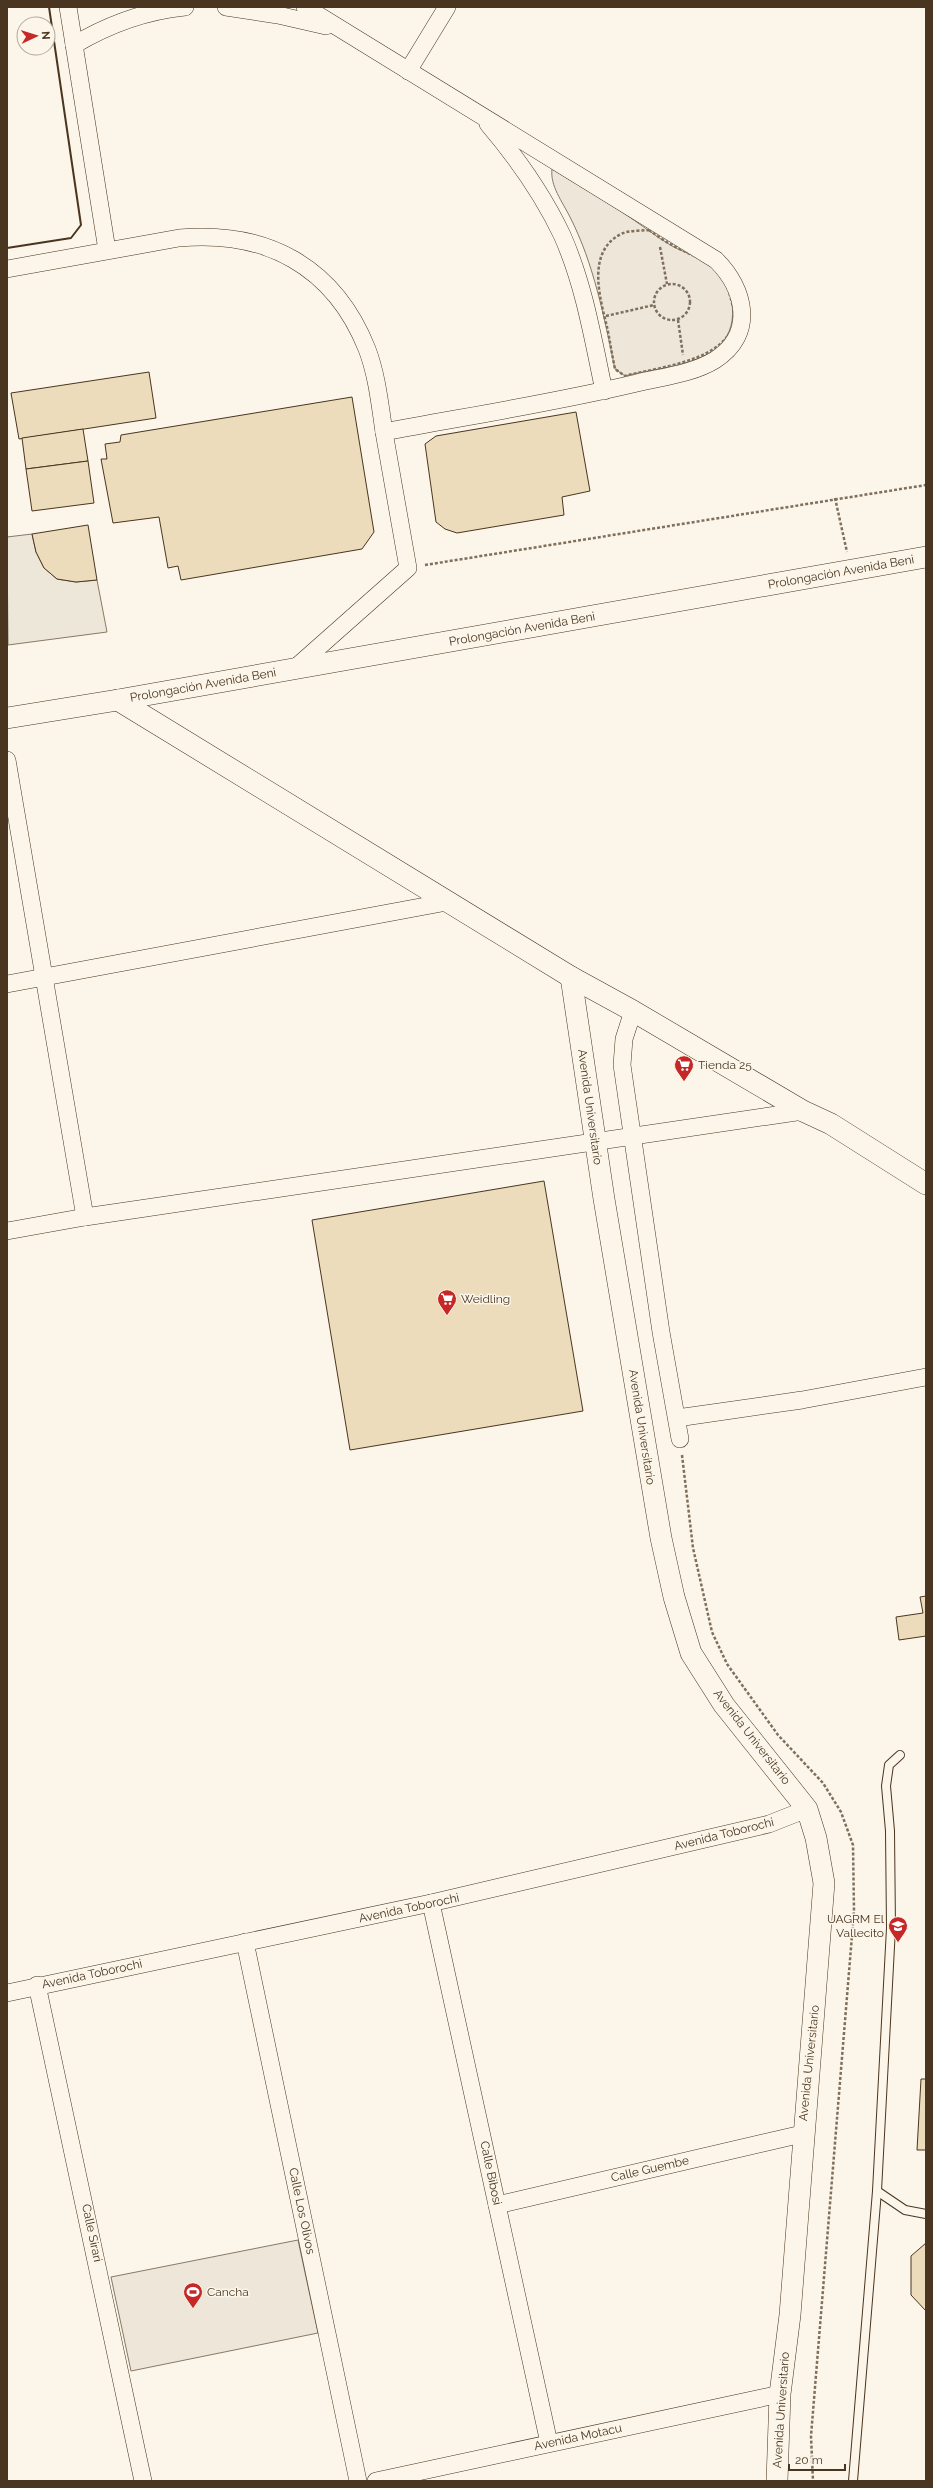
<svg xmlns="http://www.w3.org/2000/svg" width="933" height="2488" font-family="Raleway,sans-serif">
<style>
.green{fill:#ede6d9;stroke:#887966}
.parking{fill:#ede7d9;stroke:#887966}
.building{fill:#ecdcbc;stroke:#4a3520}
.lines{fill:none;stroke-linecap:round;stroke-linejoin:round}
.service-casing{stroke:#4a3520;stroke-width:10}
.minor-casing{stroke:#4a3520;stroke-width:18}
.tertiary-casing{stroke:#4a3520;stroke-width:22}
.path{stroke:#7f6f5c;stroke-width:2.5;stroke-dasharray:3 2;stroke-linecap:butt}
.service{stroke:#fbf6e9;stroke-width:8}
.minor{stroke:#fbf6e9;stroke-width:17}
.tertiary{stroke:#fbf6e9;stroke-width:21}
.wall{stroke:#4a3520;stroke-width:2}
.labels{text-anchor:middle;stroke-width:3;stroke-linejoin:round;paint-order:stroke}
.street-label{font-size:12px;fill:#4a3520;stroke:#fbf6e9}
.poi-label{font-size:12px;fill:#4a3520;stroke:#fbf6e9;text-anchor:start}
</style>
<rect width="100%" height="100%" fill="#fbf6e9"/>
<g class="green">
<path d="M552,169c23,14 47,28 70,43 17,11 33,24 50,34 15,8 34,13 45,25 21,24 23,65 -7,82 -25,14 -58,16 -85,23l-10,-7c-11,-52 -21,-105 -45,-152 -8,-16 -20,-31 -18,-48z"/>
<path d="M298,2240l20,93 -187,38 -20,-94z"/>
</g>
<path class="parking" d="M32,534l4,18 8,16 13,11 19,3 21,-2 10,52 -99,13 -1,-108z"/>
<g class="building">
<path d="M149,372l7,46 -137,21 -8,-46z"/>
<path d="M352,397l22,135 -12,17 -181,31 -3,-14 -10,2 -9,-51 -46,6 -12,-64h6l-2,-15 15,-2 1,-7z"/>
<path d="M576,412l14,79 -28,6 2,18 -107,18 -12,-4 -9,-7 -11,-78 11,-8z"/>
<path d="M83,429l5,32 -62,8 -4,-31z"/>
<path d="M88,461l6,42 -62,8 -6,-42z"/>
<path d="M88,525l9,55 -21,2 -19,-3 -13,-11 -8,-16 -4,-18z"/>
<path d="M544,1181l39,230 -233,39 -38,-230z"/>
<path d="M926,1596v40l-27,4 -3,-23 27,-4 -3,-16z"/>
<path d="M921,2079h5v71h-9z"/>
<path d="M926,2243v68l-15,-16v-39z"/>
</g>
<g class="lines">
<g class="service-casing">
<g id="service">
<path d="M900,1755l-11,10 -3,21 4,45 1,97 -14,263 28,19 21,4"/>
<path d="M853,2481l24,-290"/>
</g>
</g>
<g class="minor-casing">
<g id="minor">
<path d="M68,7l39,243"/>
<path d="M226,7l52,8 48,11"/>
<path d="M74,45c35,-21 71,-34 111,-38"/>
<path d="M408,71l39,-64"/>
<path d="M488,124c29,34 55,71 74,111 22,49 31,104 42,156"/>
<path d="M7,269l172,-31c87,-8 155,28 188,111 10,26 13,56 17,83 85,-16 169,-29 253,-49 25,-6 55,-9 78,-23 41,-26 30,-71 1,-100l-411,-253"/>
<path d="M294,669l114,-101 -24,-136"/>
<path d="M7,760l78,457"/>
<path d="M7,984l440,-82"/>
<path d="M633,1011l-9,28 -2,26 39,267 19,107"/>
<path d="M7,1231l78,-14 718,-106"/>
<path d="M677,1418l125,-18 124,-23"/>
<path d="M431,1903l118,540"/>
<path d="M245,1942l113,539"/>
<path d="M37,1985l106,496"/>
<path d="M7,1993l424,-90 338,-79 38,-15"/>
<path d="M497,2205l305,-71"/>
<path d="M376,2481l404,-87"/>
</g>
</g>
<g class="tertiary-casing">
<g id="tertiary">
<path d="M118,700l453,277 62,34 170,100 28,13 95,60"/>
<path d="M7,718l111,-18 808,-143"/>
<path d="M571,977l33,222 57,339 13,59 17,56 33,52 83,104 9,29 8,45 -34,432 -10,79 -3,87"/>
</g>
</g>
<g class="path">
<path d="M649,230c7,5 15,11 23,15 14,8 33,14 45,26 9,9 12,20 15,32 15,57 -71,63 -107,73l-10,-7c-3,-14 -5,-28 -8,-42 -7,-29 -21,-75 14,-93 8,-4 19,-3 28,-4z"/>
<path d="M660,247l7,37"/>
<circle cx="672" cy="302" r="18"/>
<path d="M606,316l48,-11"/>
<path d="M678,320l5,35"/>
<path d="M835,498l12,54"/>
<path d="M425,565l501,-80"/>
<path d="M682,1455l11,93 19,84 15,32 51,71 45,48 18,29 12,33 1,66 -43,525 2,45"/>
</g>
<use href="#service" class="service"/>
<use href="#minor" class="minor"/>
<use href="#tertiary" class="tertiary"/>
<path class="wall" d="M7,248l64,-10 10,-13 -32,-218"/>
</g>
<defs>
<g id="supermarket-pin" transform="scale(1)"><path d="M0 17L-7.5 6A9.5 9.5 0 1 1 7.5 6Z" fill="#c62828" stroke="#fbf6e9"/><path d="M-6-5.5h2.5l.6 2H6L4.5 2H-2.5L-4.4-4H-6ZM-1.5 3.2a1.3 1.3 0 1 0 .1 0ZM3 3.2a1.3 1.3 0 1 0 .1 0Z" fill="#fff"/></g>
<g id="university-pin" transform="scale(1)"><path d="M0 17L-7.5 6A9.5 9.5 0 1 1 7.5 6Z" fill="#c62828" stroke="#fbf6e9"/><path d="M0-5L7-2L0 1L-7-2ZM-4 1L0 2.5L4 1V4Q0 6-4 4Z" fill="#fff"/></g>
<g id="stadium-pin" transform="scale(1)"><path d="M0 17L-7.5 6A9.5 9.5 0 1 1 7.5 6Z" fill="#c62828" stroke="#fbf6e9"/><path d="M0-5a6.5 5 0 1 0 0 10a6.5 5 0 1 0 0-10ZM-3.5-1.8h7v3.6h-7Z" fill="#fff"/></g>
</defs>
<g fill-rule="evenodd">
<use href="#supermarket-pin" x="684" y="1065"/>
<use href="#supermarket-pin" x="447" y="1299"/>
<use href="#university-pin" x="898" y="1926"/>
<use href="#stadium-pin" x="193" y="2292"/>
</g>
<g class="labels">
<g class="street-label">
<text transform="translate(841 572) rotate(-10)" y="4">Prolongación Avenida Beni</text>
<text transform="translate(522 629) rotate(-10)" y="4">Prolongación Avenida Beni</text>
<text transform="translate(203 685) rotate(-10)" y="4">Prolongación Avenida Beni</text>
<text transform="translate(590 1107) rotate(82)" y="4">Avenida Universitario</text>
<text transform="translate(642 1427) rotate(81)" y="4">Avenida Universitario</text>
<text transform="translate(752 1737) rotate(52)" y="4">Avenida Universitario</text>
<text transform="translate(724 1834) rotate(-14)" y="4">Avenida Toborochi</text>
<text transform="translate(409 1908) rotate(-12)" y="4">Avenida Toborochi</text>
<text transform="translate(92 1974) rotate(-12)" y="4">Avenida Toborochi</text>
<text transform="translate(809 2063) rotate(-84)" y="4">Avenida Universitario</text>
<text transform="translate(650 2169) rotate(-13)" y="4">Calle Guembe</text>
<text transform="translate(491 2173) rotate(78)" y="4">Calle Bibosi</text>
<text transform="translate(302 2211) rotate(78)" y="4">Calle Los Olivos</text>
<text transform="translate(92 2233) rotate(78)" y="4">Calle Sirari</text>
<text transform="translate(781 2410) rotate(-86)" y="4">Avenida Universitario</text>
<text transform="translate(578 2437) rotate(-12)" y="4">Avenida Motacu</text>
</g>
<g class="poi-label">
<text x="698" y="1069">Tienda 25</text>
<text x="461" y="1303">Weidling</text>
<text x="884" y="1923" text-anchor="end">UAGRM El<tspan x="884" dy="14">Vallecito</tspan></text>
<text x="207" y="2296">Cancha</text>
</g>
</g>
<rect width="933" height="2488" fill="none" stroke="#4a3520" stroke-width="16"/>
<g transform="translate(36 36) rotate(86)"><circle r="19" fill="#fbf6e9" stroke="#b4a999"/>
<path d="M0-3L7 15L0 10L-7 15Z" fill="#c62828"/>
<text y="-6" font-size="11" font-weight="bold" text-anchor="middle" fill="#4a3520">N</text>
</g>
<path d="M789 2464v6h56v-6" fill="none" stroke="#4a3520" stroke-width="2"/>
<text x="795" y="2464" font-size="12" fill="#4a3520" stroke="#fbf6e9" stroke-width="3" paint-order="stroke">20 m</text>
</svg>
